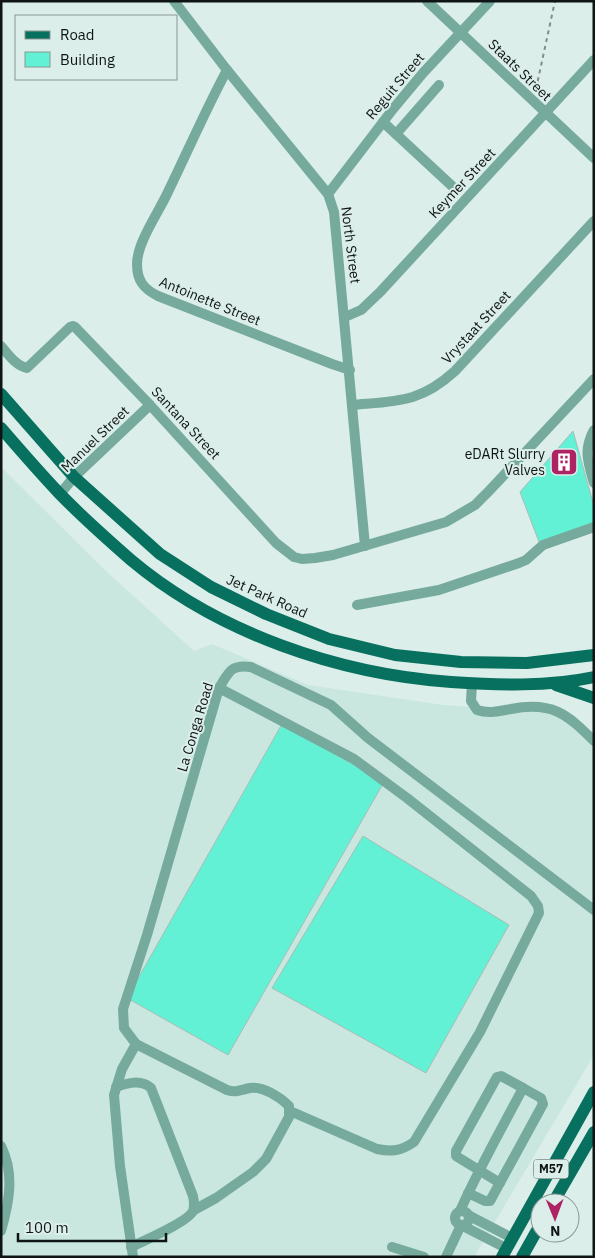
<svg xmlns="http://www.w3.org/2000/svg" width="595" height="1258" font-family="'IBM Plex Sans',sans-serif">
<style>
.built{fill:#cae7df}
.building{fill:#63f1d5;stroke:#a9bcb7}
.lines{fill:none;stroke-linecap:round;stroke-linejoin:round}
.path{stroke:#808d8a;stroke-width:2;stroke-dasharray:4 4;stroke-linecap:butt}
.minor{stroke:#76aa9d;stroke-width:10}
.major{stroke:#08705f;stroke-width:12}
.labels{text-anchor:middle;stroke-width:4;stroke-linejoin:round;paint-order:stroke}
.shield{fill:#dbeee9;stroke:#4c5654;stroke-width:1}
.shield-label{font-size:12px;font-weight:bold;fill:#0f1514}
.street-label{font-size:14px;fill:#0f1514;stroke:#dbeee9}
.poi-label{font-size:14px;fill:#0f1514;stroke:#dbeee9;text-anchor:end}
</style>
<rect width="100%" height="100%" fill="#dbeee9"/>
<path class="built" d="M1,467l105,104 88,80 18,-7 96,41 135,20 119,8 32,31v311l-120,202h-473z"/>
<g class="building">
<path d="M573,431l21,75v18l-55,18 -19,-50z"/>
<path d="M282,724l102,58 -156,273 -101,-57z"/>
<path d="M363,836l146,89 -83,148 -154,-85z"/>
</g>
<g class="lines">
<path class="path" d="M536,89l19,-88"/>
<g class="minor">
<path d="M174,1l53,69 101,124 6,18 31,334"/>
<path d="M427,1l167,157"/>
<path d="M227,70c-22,41 -40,83 -60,124 -9,19 -30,49 -30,70 0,17 7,25 21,32l174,68 18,6"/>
<path d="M383,122l69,64"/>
<path d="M396,134l43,-49"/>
<path d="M328,194l65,-85 30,-36 67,-72"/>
<path d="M345,317l16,-7 20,-19 213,-231"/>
<path d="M1,346c7,8 15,20 26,22l43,-41 3,-1 2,1 75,78 126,138 18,14 8,2 13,-1 18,-3 113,-33 29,-17 14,-14 105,-112"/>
<path d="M352,405c45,-4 68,-2 103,-34l139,-150"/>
<path d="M594,430c-11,20 -6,32 0,53"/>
<path d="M60,494l14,-17 76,-72"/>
<path d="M357,605l82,-15 80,-27 7,-3 17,-15 51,-18"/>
<path d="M472,683l-1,18 6,9c12,4 22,1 34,-1 41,-8 56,5 83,32"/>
<path d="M219,688l135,71 53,39 124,98 7,10 1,7 -59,119 -66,110c-13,9 -22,10 -37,7l-87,-38"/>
<path d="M136,1044l-12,-16 -1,-19 24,-74 72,-247c10,-16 12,-24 32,-21l80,38 37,33 226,172"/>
<path d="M116,1087c11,-4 25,-8 35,1l42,108c1,5 2,10 0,15 -5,11 -50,30 -62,36"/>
<path d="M1,1146c14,28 8,57 0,85"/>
<path d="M500,1183l-44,-27v-5l41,-74 4,-1 22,12"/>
<path d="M460,1211c19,-43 42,-83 63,-123l18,10 2,6 -53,97h-5l-17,-8"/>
<circle cx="462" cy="1218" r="7"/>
<path d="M468,1215l44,23"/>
<path d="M392,1247l32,10"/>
<path d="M133,1257l-13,-91 -6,-71 8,-26 14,-25 91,46c9,3 14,0 23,-2 13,-2 30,9 39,18v11l-23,42 -13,13 -37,26 -22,12"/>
<path d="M446,1257l15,-32 45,23"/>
</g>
<g class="major">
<path d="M1,394l73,83 86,77 51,33 55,27 63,25 66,16 66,7 66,1 67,-8"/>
<path d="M1,428c19,22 38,44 58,65 22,23 48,46 72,67 87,73 207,114 320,122 47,3 96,5 143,-5"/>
<path d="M556,685l38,13"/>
<path d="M553,1203l41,-71"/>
<path d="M502,1257l92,-165"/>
<path d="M522,1257l18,-32"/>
</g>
</g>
<defs>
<g id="building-square" transform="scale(1.4375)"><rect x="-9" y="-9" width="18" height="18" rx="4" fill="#ad2364" stroke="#dbeee9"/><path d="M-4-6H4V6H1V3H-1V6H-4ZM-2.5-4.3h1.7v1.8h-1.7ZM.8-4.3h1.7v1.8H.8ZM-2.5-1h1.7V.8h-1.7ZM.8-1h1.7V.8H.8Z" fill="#fff"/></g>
</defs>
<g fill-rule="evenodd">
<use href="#building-square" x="564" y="462"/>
</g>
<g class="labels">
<rect class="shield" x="533.5" y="1159.5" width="35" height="19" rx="4"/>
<g class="shield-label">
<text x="551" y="1173">M57</text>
</g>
<g class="street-label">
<text transform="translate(520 70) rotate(44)" y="5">Staats Street</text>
<text transform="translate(395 86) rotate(-50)" y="5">Reguit Street</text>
<text transform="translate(462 183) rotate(-47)" y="5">Keymer Street</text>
<text transform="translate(351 245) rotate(83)" y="5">North Street</text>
<text transform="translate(210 301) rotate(22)" y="5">Antoinette Street</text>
<text transform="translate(476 327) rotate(-47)" y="5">Vrystaat Street</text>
<text transform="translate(186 423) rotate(47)" y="5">Santana Street</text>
<text transform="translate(95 439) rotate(-44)" y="5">Manuel Street</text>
<text transform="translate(267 596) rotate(24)" y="5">Jet Park Road</text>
<text transform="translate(195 727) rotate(-73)" y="5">La Conga Road</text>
</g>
<g class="poi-label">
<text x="545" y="459">eDARt Slurry<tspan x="545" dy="16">Valves</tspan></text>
</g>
</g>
<rect width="595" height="1258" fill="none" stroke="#0f1514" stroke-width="5"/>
<rect x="15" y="15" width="162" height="65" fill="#dbeee9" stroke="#899794"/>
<rect x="25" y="31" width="25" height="8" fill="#08705f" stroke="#899794"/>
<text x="60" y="40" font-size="15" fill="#0f1514">Road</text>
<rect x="25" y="52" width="25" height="15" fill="#63f1d5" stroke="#899794"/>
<text x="60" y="65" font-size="15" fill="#0f1514">Building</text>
<g transform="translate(555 1218) rotate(179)"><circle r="24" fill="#dbeee9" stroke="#899794"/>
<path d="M0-4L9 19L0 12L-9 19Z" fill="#ad2364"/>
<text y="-8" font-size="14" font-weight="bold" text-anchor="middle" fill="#0f1514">N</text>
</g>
<path d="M18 1233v8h148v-8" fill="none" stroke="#0f1514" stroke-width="2.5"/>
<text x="25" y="1233" font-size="15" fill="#0f1514" stroke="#dbeee9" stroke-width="4" paint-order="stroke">100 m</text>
</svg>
